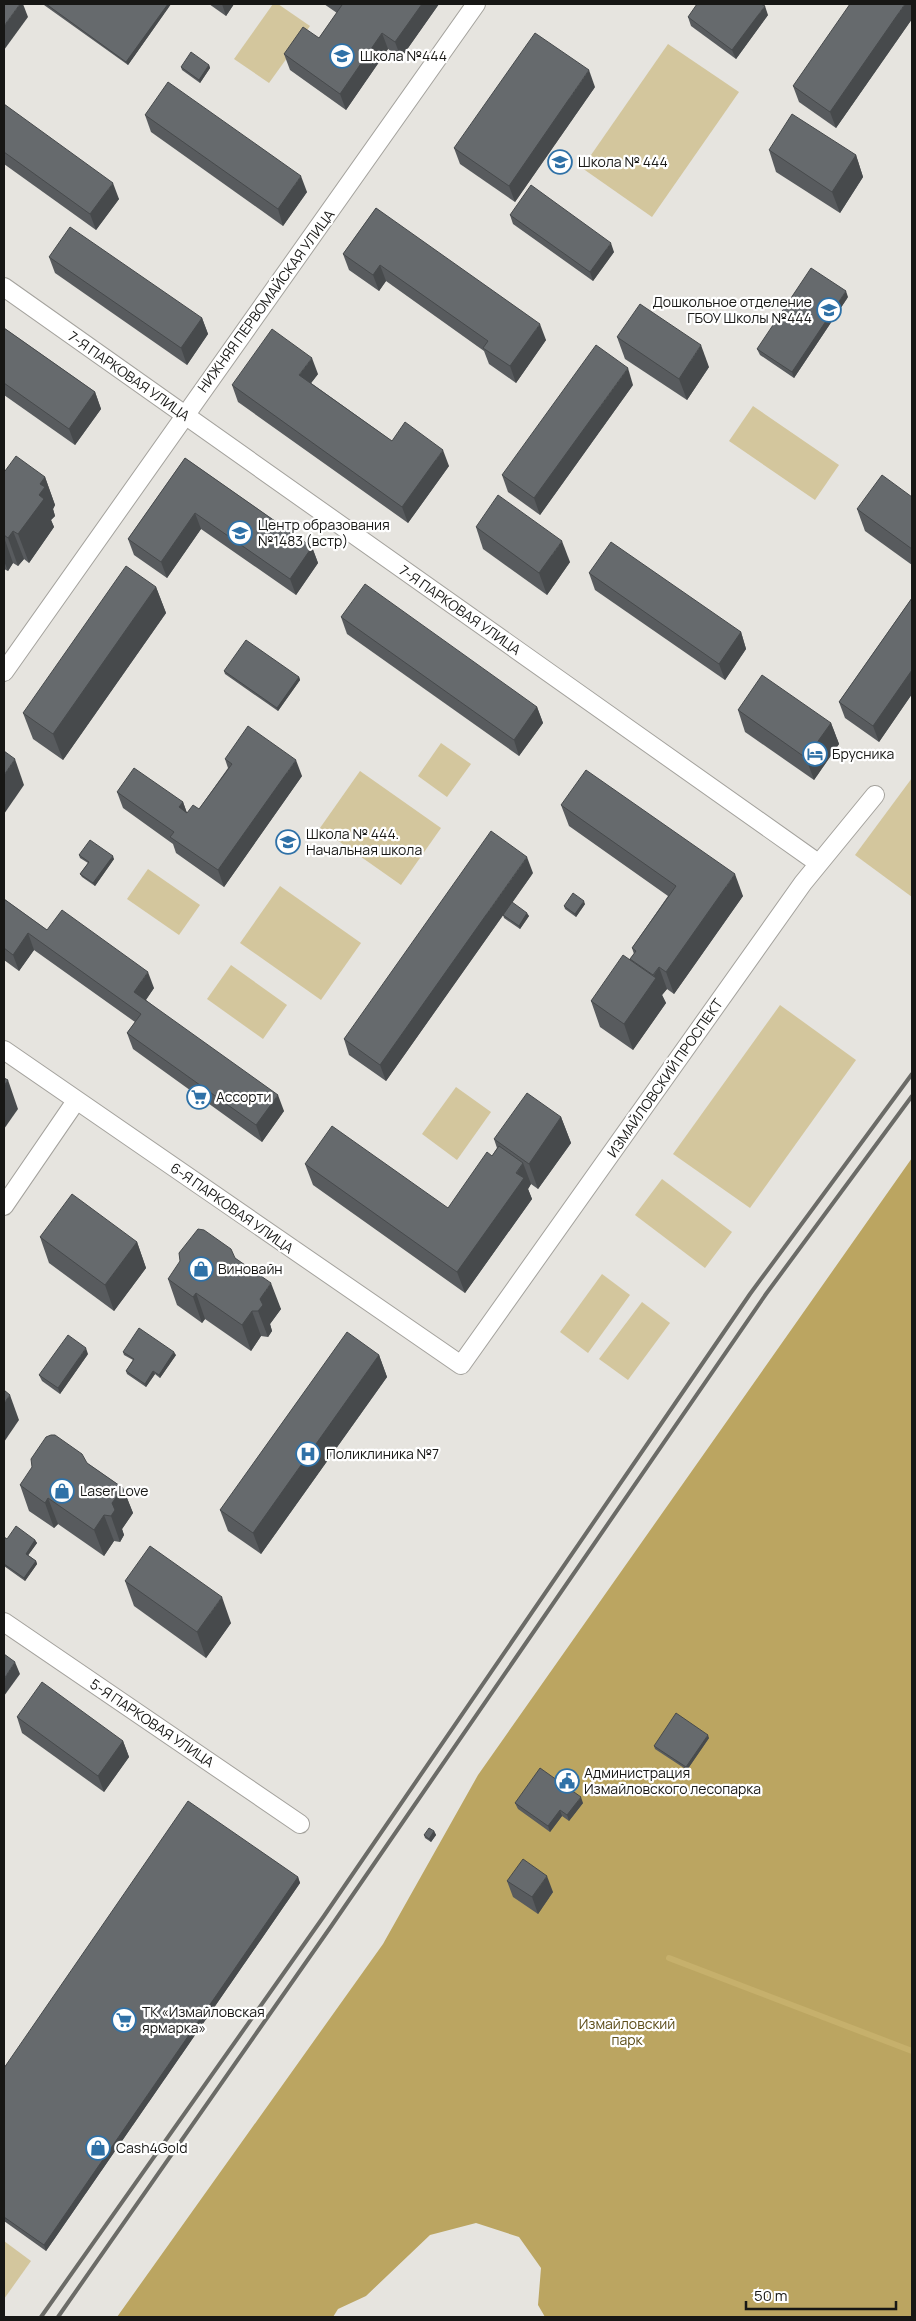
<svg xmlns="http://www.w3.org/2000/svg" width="916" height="2321" font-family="Manrope,sans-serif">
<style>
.green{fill:#d3c69d}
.forest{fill:#bba561}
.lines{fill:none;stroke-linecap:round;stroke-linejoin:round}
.stream{stroke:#c6b06c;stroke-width:6}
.minor-casing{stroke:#a4a29d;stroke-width:20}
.minor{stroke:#fff;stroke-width:18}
.rail{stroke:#6b6b67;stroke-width:4}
.wall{fill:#585b5e}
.shaded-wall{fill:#474a4c}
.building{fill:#666a6d;stroke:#474a4c}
.labels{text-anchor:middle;stroke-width:4.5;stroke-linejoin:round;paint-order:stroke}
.poi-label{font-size:14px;fill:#171715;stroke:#fff;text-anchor:start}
.street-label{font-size:14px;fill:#171715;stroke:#fff}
.park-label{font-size:14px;fill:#5d4d19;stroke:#fff}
</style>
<rect width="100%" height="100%" fill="#e6e4df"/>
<g class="green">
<path d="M273,4h5l32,22 -41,57 -35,-24z"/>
<path d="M668,44l71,48 -87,125 -70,-49z"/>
<path d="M753,406l86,59 -24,35 -86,-59z"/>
<path d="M441,743l30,21 -24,33 -29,-21z"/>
<path d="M360,771l81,57 -40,57 -81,-57z"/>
<path d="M912,778v119l-57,-42z"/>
<path d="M148,869l52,36 -21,30 -52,-36z"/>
<path d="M280,886l81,57 -40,57 -81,-57z"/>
<path d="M231,965l56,40 -24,34 -56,-40z"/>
<path d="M780,1005l76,55 -106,148 -77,-54z"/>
<path d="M456,1087l35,25 -34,48 -35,-26z"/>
<path d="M662,1179l70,53 -27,36 -70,-53z"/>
<path d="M602,1274l28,21 -42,58 -28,-21z"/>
<path d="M642,1302l28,21 -42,57 -29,-21z"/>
<path d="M4,2241l27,20 -27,38z"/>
</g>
<path class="forest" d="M912,1158v1159h-367l-7,-12 3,-37 -22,-31 -43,-14 -46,12 -64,61 -28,13 -5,8h-216l266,-373 95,-169z"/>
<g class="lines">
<path class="stream" d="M669,1958l243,93"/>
<g class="minor-casing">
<g id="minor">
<path d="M4,287l814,576"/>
<path d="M4,672l472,-668"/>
<path d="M4,1050l457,315 342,-482 72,-88"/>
<path d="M4,1206l72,-105"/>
<path d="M4,1622l296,202"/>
</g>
</g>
<use href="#minor" class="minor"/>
<g class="rail">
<path d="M41,2317l283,-401 426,-622 162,-220"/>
<path d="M58,2317l274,-392 434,-631 146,-198"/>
</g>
</g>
<g class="wall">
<path d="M44,4h127l-43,61 -84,-60z"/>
<path d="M209,4h25l-8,12z"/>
<path d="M324,4h115l-38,54 -13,-9 -42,61 -56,-40 -6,-16 35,-16 18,-25z"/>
<path d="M912,4v15l-76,109 -37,-26 -6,-16z"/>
<path d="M768,15l-32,44 -45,-33 -3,-9z"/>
<path d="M209,65l1,3 -10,15 -18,-13 -1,-3z"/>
<path d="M595,87l-80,115 -55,-38 -6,-16z"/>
<path d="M4,104l115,95 -23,31 -92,-66z"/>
<path d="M145,115l162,77 -24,34 -132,-94z"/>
<path d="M769,150l87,5 7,22 -23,36 -64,-41z"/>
<path d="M376,208l170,132 -30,43 -27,-19 -5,-13 -98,-70 -7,10 -30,-21 -6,-16z"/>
<path d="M510,215l104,37 -21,29 -80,-57z"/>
<path d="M49,257l153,61 6,16 -21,31 -132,-92z"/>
<path d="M848,297l-54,81 -34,-23 -3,-6z"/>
<path d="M4,328l91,64 6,17 -26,36 -71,-50z"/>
<path d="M617,337l92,30 -22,33 -62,-41z"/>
<path d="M318,374l-7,9 81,58 57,25 -41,57 -170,-121 -6,-17z"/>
<path d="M633,385l-93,130 -32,-23 -6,-17z"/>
<path d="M185,458l127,89 6,16 -22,32 -95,-66 -34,49 -33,-23 -6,-16z"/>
<path d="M4,470l1,1 40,6 10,28 -2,4 2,7 -4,4 3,7 -25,36 -5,-4 -6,7 -5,-3 -5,8 -4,-2z"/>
<path d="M912,497v68l-47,-34 -8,-22z"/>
<path d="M476,527l94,35 -23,33 -64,-46z"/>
<path d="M589,573l152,59 5,17 -21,31 -130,-90z"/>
<path d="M156,587l10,26 -103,147 -30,-21 -10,-26z"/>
<path d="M912,598v96l-33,48 -34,-24 -6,-16z"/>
<path d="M341,617l196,90 6,16 -24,33 -172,-122z"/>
<path d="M224,671l75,6 1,3 -22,31 -53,-37z"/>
<path d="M738,710l93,13 8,21 -25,36 -69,-48z"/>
<path d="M225,759l77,17 -78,111 -48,-34 -3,-9 -50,-36 -6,-16 66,10 4,11 12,-4 29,-41z"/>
<path d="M561,805l182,91 -69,98 -7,-5 -5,6 4,8 -33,47 -33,-23 -9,-26 39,-42 4,-5 -2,-6 36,-52 -99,-70z"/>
<path d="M79,855l35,4 -19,27 -13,-9 -2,-3 8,-11 -8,-5z"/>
<path d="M533,873l-21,30 17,13 -9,13 -16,-11 -1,-3 -117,166 -37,-26 -5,-16z"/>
<path d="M4,899l43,31 107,58 -8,12 138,111 -22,31 -129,-93 -6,-16 8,-11 -101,-72 -15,21 -15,-11z"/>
<path d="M585,904l-9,13 -11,-8 -1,-3z"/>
<path d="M561,1117l10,26 -33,46 -7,-5 -3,5 4,10 -67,94 -152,-108 -8,-21 143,44 44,-52 5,-8 -3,-9z"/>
<path d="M40,1237l97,5 9,26 -32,43 -65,-48z"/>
<path d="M235,1258l46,51 -11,15 2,7 -4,6 -7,-1 -10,15 -46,-32 -3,4 -25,-18 -9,-26z"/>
<path d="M123,1352l53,3 -16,23 -5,-4 -9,13 -19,-13 -1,-3 7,-11 -9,-5z"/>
<path d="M88,1354l-28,40 -18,-13 -3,-6z"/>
<path d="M379,1355l8,22 -126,177 -33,-23 -8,-21z"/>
<path d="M87,1463l36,25 10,25 -11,16 2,6 -4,7 -6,-1 -10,15 -46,-32 -4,4 -25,-17 -9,-26z"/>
<path d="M4,1537l3,2 28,1 2,3 -9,12 8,6 1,3 -12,17 -21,-15z"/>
<path d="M125,1581l106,42 -25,35 -72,-52z"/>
<path d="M17,1717l106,24 6,16 -25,35 -82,-59z"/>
<path d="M709,1738l-22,32 -32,-21 -1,-3z"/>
<path d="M515,1803h68l-14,18 -7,-5 -12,16 -32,-23z"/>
<path d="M434,1831l2,4 -5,7 -6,-4 -1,-3z"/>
<path d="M298,1877l2,6 -254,368 -42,-30v-153z"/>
<path d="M507,1881l46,11 -15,22 -25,-17z"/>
</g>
<g class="shaded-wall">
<path d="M20,4h3l5,13 -24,33v-24z"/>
<path d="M168,4h3l-43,61 -2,-3z"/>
<path d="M222,4h12l-8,12z"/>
<path d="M422,4h17l-38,54 -6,-16z"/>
<path d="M905,4h7v15l-76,109 -6,-16z"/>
<path d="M765,6l3,9 -32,44 -4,-9z"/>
<path d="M382,33l6,16 -42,61 -6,-16z"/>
<path d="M209,65l1,3 -10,15 -1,-3z"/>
<path d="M589,70l6,17 -80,115 -6,-16z"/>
<path d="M856,155l7,22 -23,36 -8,-21z"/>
<path d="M301,176l6,16 -24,34 -5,-17z"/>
<path d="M113,183l6,16 -23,31 -6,-16z"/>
<path d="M611,243l3,9 -21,29 -3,-9z"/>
<path d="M380,265l6,16 -7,10 -6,-16z"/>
<path d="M846,291l2,6 -54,81 -2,-6z"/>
<path d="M202,318l6,16 -21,31 -6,-17z"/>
<path d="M540,324l6,16 -30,43 -6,-17z"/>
<path d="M701,345l8,22 -22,33 -8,-21z"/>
<path d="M312,358l6,16 -13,17 -6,-16z"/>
<path d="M628,368l5,17 -93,130 -6,-17z"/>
<path d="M95,392l6,17 -26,36 -6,-16z"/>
<path d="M443,450l6,16 -41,57 -6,-16z"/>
<path d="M45,477l10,28 -2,4 2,7 -4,4 3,7 -25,36 -11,-29 21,-39 1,-11z"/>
<path d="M195,513l6,16 -34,49 -6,-16z"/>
<path d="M13,531l11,28 -6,7 -10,-28z"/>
<path d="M4,537l9,26 -5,8 -4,-10z"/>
<path d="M562,541l8,21 -23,33 -8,-22z"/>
<path d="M312,547l6,16 -22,32 -6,-16z"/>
<path d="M156,587l10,26 -103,147 -10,-26z"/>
<path d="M741,632l5,17 -21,31 -6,-16z"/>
<path d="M912,670v24l-33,48 -6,-16z"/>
<path d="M299,677l1,3 -22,31 -1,-3z"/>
<path d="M537,707l6,16 -24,33 -5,-16z"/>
<path d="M831,723l8,21 -25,36 -8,-22z"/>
<path d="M15,759l9,26 -20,29v-39z"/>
<path d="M296,760l6,16 -78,111 -6,-17z"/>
<path d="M183,802l6,17 -10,-12z"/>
<path d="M113,856l1,3 -19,27 -2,-3z"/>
<path d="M527,857l6,16 -147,208 -6,-16z"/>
<path d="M735,874l8,22 -69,98 -8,-22z"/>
<path d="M584,901l1,3 -9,13 -1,-3z"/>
<path d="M527,913l2,3 -9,13 -1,-3z"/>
<path d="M28,933l6,17 -15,21 -6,-16z"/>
<path d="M659,967l8,22 -5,6 4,8 -33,47 -9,-26z"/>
<path d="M148,972l6,16 -14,20 -6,-16z"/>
<path d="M8,1080l10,29 -14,20v-43z"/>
<path d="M278,1095l6,16 -22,31 -6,-17z"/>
<path d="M561,1117l10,26 -33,46 -9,-25z"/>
<path d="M523,1163l8,21 -3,5 4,10 -67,94 -8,-21z"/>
<path d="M137,1242l9,26 -32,43 -9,-26z"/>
<path d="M271,1283l10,26 -11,15 2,7 -4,6 -10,-26 2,-12z"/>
<path d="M196,1293l9,26 -3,4 -9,-26z"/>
<path d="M252,1311l9,25 -10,15 -9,-26z"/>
<path d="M86,1348l2,6 -28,40 -2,-6z"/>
<path d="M174,1352l2,3 -16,23 -1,-3z"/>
<path d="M379,1355l8,22 -126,177 -8,-21z"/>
<path d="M153,1371l2,3 -9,13 -1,-3z"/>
<path d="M10,1395l9,25 -15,22v-39z"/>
<path d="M123,1488l10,25 -11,16 2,6 -4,7 -9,-26 1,-13z"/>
<path d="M48,1498l10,26 -4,4 -9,-25z"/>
<path d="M104,1515l10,26 -10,15 -10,-26z"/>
<path d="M35,1540l2,3 -10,14 -1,-3z"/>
<path d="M36,1561l1,3 -12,17 -1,-3z"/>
<path d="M222,1597l9,26 -25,35 -9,-26z"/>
<path d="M15,1662l5,12 -16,22v-17z"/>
<path d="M708,1735l1,3 -22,32 -1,-3z"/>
<path d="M123,1741l6,16 -25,35 -6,-16z"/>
<path d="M581,1797l2,6 -14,18 -2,-6z"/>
<path d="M560,1810l2,6 -12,16 -2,-6z"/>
<path d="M434,1831l2,4 -5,7 -2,-3z"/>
<path d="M547,1876l6,16 -15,22 -6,-17z"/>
<path d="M298,1877l2,6 -254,368 -2,-6z"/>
</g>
<g class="building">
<path d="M4,4h16l-16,22z"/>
<path d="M46,4h122l-42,58z"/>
<path d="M341,4h81l-27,38 -13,-9 -42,61 -56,-40 19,-27 16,11 23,-33z"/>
<path d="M697,4h64l4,2 -33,44 -44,-33z"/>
<path d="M850,4h55l-75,108 -37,-26z"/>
<path d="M535,33l54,37 -80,116 -55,-38z"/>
<path d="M191,52l18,13 -10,15 -18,-13z"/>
<path d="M168,82l133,94 -23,33 -133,-94z"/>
<path d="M4,104l109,79 -23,31 -86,-62z"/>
<path d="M792,114l64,41 -24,37 -63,-42z"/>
<path d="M531,185l80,58 -21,29 -80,-57z"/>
<path d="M376,208l164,116 -30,42 -27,-18 5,-7 -108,-76 -7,10 -30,-21z"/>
<path d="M70,227l132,91 -21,30 -132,-91z"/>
<path d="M811,268l35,23 -54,81 -35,-23z"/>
<path d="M640,304l61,41 -22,34 -62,-42z"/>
<path d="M4,328l91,64 -26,37 -65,-46z"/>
<path d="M272,329l40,29 -13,17 93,66 13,-19 38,28 -41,57 -170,-122z"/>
<path d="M596,345l32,23 -94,130 -32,-23z"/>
<path d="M16,456l29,21 -5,7 5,3 -6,8 5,4 -26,35 -5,-3 -5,7 -4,-3v-65l1,1z"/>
<path d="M185,458l127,89 -22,32 -95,-66 -34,49 -33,-23z"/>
<path d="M882,475l30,22v52l-55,-40z"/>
<path d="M498,495l64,46 -23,32 -63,-46z"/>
<path d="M611,542l130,90 -22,32 -130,-91z"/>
<path d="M126,566l30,21 -103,147 -30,-21z"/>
<path d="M365,584l172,123 -23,33 -173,-123z"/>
<path d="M912,598v72l-39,56 -34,-24z"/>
<path d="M246,640l53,37 -22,31 -53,-37z"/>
<path d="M762,675l69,48 -25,35 -68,-48z"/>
<path d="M248,726l48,34 -78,110 -48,-33 4,-5 -57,-40 17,-24 49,34 -4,5 8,6 6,-8 6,4 33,-45 -7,-5z"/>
<path d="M4,751l11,8 -11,16z"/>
<path d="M586,770l149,104 -69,98 -7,-5 -6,8 -23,-16 6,-8 -4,-3 44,-62 -115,-81z"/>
<path d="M491,831l36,26 -147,208 -36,-26z"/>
<path d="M90,840l23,16 -20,27 -13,-9 9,-12 -10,-7z"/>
<path d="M573,893l11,8 -9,13 -11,-8z"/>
<path d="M4,899l43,31 15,-20 86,62 -14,20 144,103 -22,30 -129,-92 14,-19 -113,-81 -15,22 -9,-7z"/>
<path d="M512,902l15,11 -8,13 -16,-11z"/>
<path d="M623,955l33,23 -32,46 -33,-23z"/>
<path d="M4,1078l4,2 -4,6z"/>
<path d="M527,1093l34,24 -32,47 -35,-25z"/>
<path d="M332,1126l116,82 39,-56 5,4 7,-10 24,17 -7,10 8,5 -67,94 -152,-108z"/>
<path d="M72,1194l65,48 -32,43 -65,-48z"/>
<path d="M198,1229l6,1 27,19 4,9 36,25 -11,16 3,6 -5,6h-6l-10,14 -46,-32 -3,4 -25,-18 12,-18 -1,-8z"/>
<path d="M139,1328l35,24 -15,23 -6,-4 -8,13 -19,-13 8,-12 -11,-7z"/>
<path d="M347,1332l32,23 -126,178 -33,-23z"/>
<path d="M68,1335l18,13 -28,40 -19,-13z"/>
<path d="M4,1390l6,5 -6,8z"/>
<path d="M51,1435h4l27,19 5,9 36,25 -11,15 3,7 -4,6 -7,-1 -10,15 -46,-32 -3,5 -25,-18 12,-18 -1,-8 15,-22z"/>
<path d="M16,1526l19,14 -9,14 10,7 -12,17 -20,-14v-27l3,2z"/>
<path d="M150,1546l72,51 -25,35 -72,-51z"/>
<path d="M4,1654l11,8 -11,17z"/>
<path d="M42,1682l81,59 -25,35 -81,-59z"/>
<path d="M676,1713l32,22 -22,32 -32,-21z"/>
<path d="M540,1768l41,29 -14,18 -7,-5 -12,16 -33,-23z"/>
<path d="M188,1801l110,76 -254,368 -40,-28v-149z"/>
<path d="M429,1828l5,3 -5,8 -5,-4z"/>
<path d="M523,1859l24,17 -15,21 -25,-16z"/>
</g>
<defs>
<g id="school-ring" transform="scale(1.25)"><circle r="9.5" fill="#fff" stroke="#2f71a7" stroke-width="1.5"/><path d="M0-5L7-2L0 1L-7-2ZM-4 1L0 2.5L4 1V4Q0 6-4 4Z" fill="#2f71a7"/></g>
<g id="hotel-ring" transform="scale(1.25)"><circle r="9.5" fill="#fff" stroke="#2f71a7" stroke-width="1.5"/><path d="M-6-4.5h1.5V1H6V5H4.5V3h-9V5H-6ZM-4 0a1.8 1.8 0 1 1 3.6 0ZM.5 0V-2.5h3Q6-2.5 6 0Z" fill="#2f71a7"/></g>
<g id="supermarket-ring" transform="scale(1.25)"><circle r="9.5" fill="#fff" stroke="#2f71a7" stroke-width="1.5"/><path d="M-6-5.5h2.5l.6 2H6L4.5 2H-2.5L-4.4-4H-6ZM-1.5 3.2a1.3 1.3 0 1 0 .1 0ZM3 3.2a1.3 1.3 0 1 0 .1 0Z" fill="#2f71a7"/></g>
<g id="shop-ring" transform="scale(1.25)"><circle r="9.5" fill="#fff" stroke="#2f71a7" stroke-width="1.5"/><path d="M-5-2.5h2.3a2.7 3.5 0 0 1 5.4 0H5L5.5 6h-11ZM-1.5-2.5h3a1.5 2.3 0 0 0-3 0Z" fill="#2f71a7"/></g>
<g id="hospital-ring" transform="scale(1.25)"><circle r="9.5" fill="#fff" stroke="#2f71a7" stroke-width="1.5"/><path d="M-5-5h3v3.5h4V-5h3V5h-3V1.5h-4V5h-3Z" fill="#2f71a7"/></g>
<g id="civic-ring" transform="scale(1.25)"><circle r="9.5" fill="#fff" stroke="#2f71a7" stroke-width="1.5"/><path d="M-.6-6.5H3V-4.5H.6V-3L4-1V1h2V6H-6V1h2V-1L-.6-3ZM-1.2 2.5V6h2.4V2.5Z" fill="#2f71a7"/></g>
</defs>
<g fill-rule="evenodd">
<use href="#school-ring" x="342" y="56"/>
<use href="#school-ring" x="560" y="162"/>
<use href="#school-ring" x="829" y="310"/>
<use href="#school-ring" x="240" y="533"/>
<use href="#hotel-ring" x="815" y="754"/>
<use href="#school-ring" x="288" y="842"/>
<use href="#supermarket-ring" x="199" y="1097"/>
<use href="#shop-ring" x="201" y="1269"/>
<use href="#hospital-ring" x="308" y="1454"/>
<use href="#shop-ring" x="62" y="1491"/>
<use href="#civic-ring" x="567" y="1781"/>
<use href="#supermarket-ring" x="124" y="2020"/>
<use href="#shop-ring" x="98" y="2148"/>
</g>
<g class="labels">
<g class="poi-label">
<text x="360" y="61">Школа №444</text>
<text x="578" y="167">Школа № 444</text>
<text x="812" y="307" text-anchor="end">Дошкольное отделение<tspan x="812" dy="16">ГБОУ Школы №444</tspan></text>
<text x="258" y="530">Центр образования<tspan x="258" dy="16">№1483 (встр)</tspan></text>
<text x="832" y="759">Брусника</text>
<text x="306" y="839">Школа № 444.<tspan x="306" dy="16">Начальная школа</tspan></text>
<text x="216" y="1102">Ассорти</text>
<text x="218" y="1274">Виновайн</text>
<text x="326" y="1459">Поликлиника №7</text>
<text x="80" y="1496">Laser Love</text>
<text x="584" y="1778">Администрация<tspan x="584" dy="16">Измайловского лесопарка</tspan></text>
<text x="142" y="2017">ТК «Измайловская<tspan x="142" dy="16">ярмарка»</tspan></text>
<text x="116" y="2153">Cash4Gold</text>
</g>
<g class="street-label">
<text transform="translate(266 301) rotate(-54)" y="5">НИЖНЯЯ ПЕРВОМАЙСКАЯ УЛИЦА</text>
<text transform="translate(129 376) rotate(35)" y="5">7-Я ПАРКОВАЯ УЛИЦА</text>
<text transform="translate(460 610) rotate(35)" y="5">7-Я ПАРКОВАЯ УЛИЦА</text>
<text transform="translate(665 1078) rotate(-55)" y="5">ИЗМАЙЛОВСКИЙ ПРОСПЕКТ</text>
<text transform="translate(232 1208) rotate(35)" y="5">6-Я ПАРКОВАЯ УЛИЦА</text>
<text transform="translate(152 1723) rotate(34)" y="5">5-Я ПАРКОВАЯ УЛИЦА</text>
</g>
<g class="park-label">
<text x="627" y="2029">Измайловский<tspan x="627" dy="16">парк</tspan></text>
</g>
</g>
<rect width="916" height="2321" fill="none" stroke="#171715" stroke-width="10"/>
<path d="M746 2301v8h150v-8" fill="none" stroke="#171715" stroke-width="2.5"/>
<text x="754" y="2301" font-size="15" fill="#171715" stroke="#ffffff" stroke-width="4" paint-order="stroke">50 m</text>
</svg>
